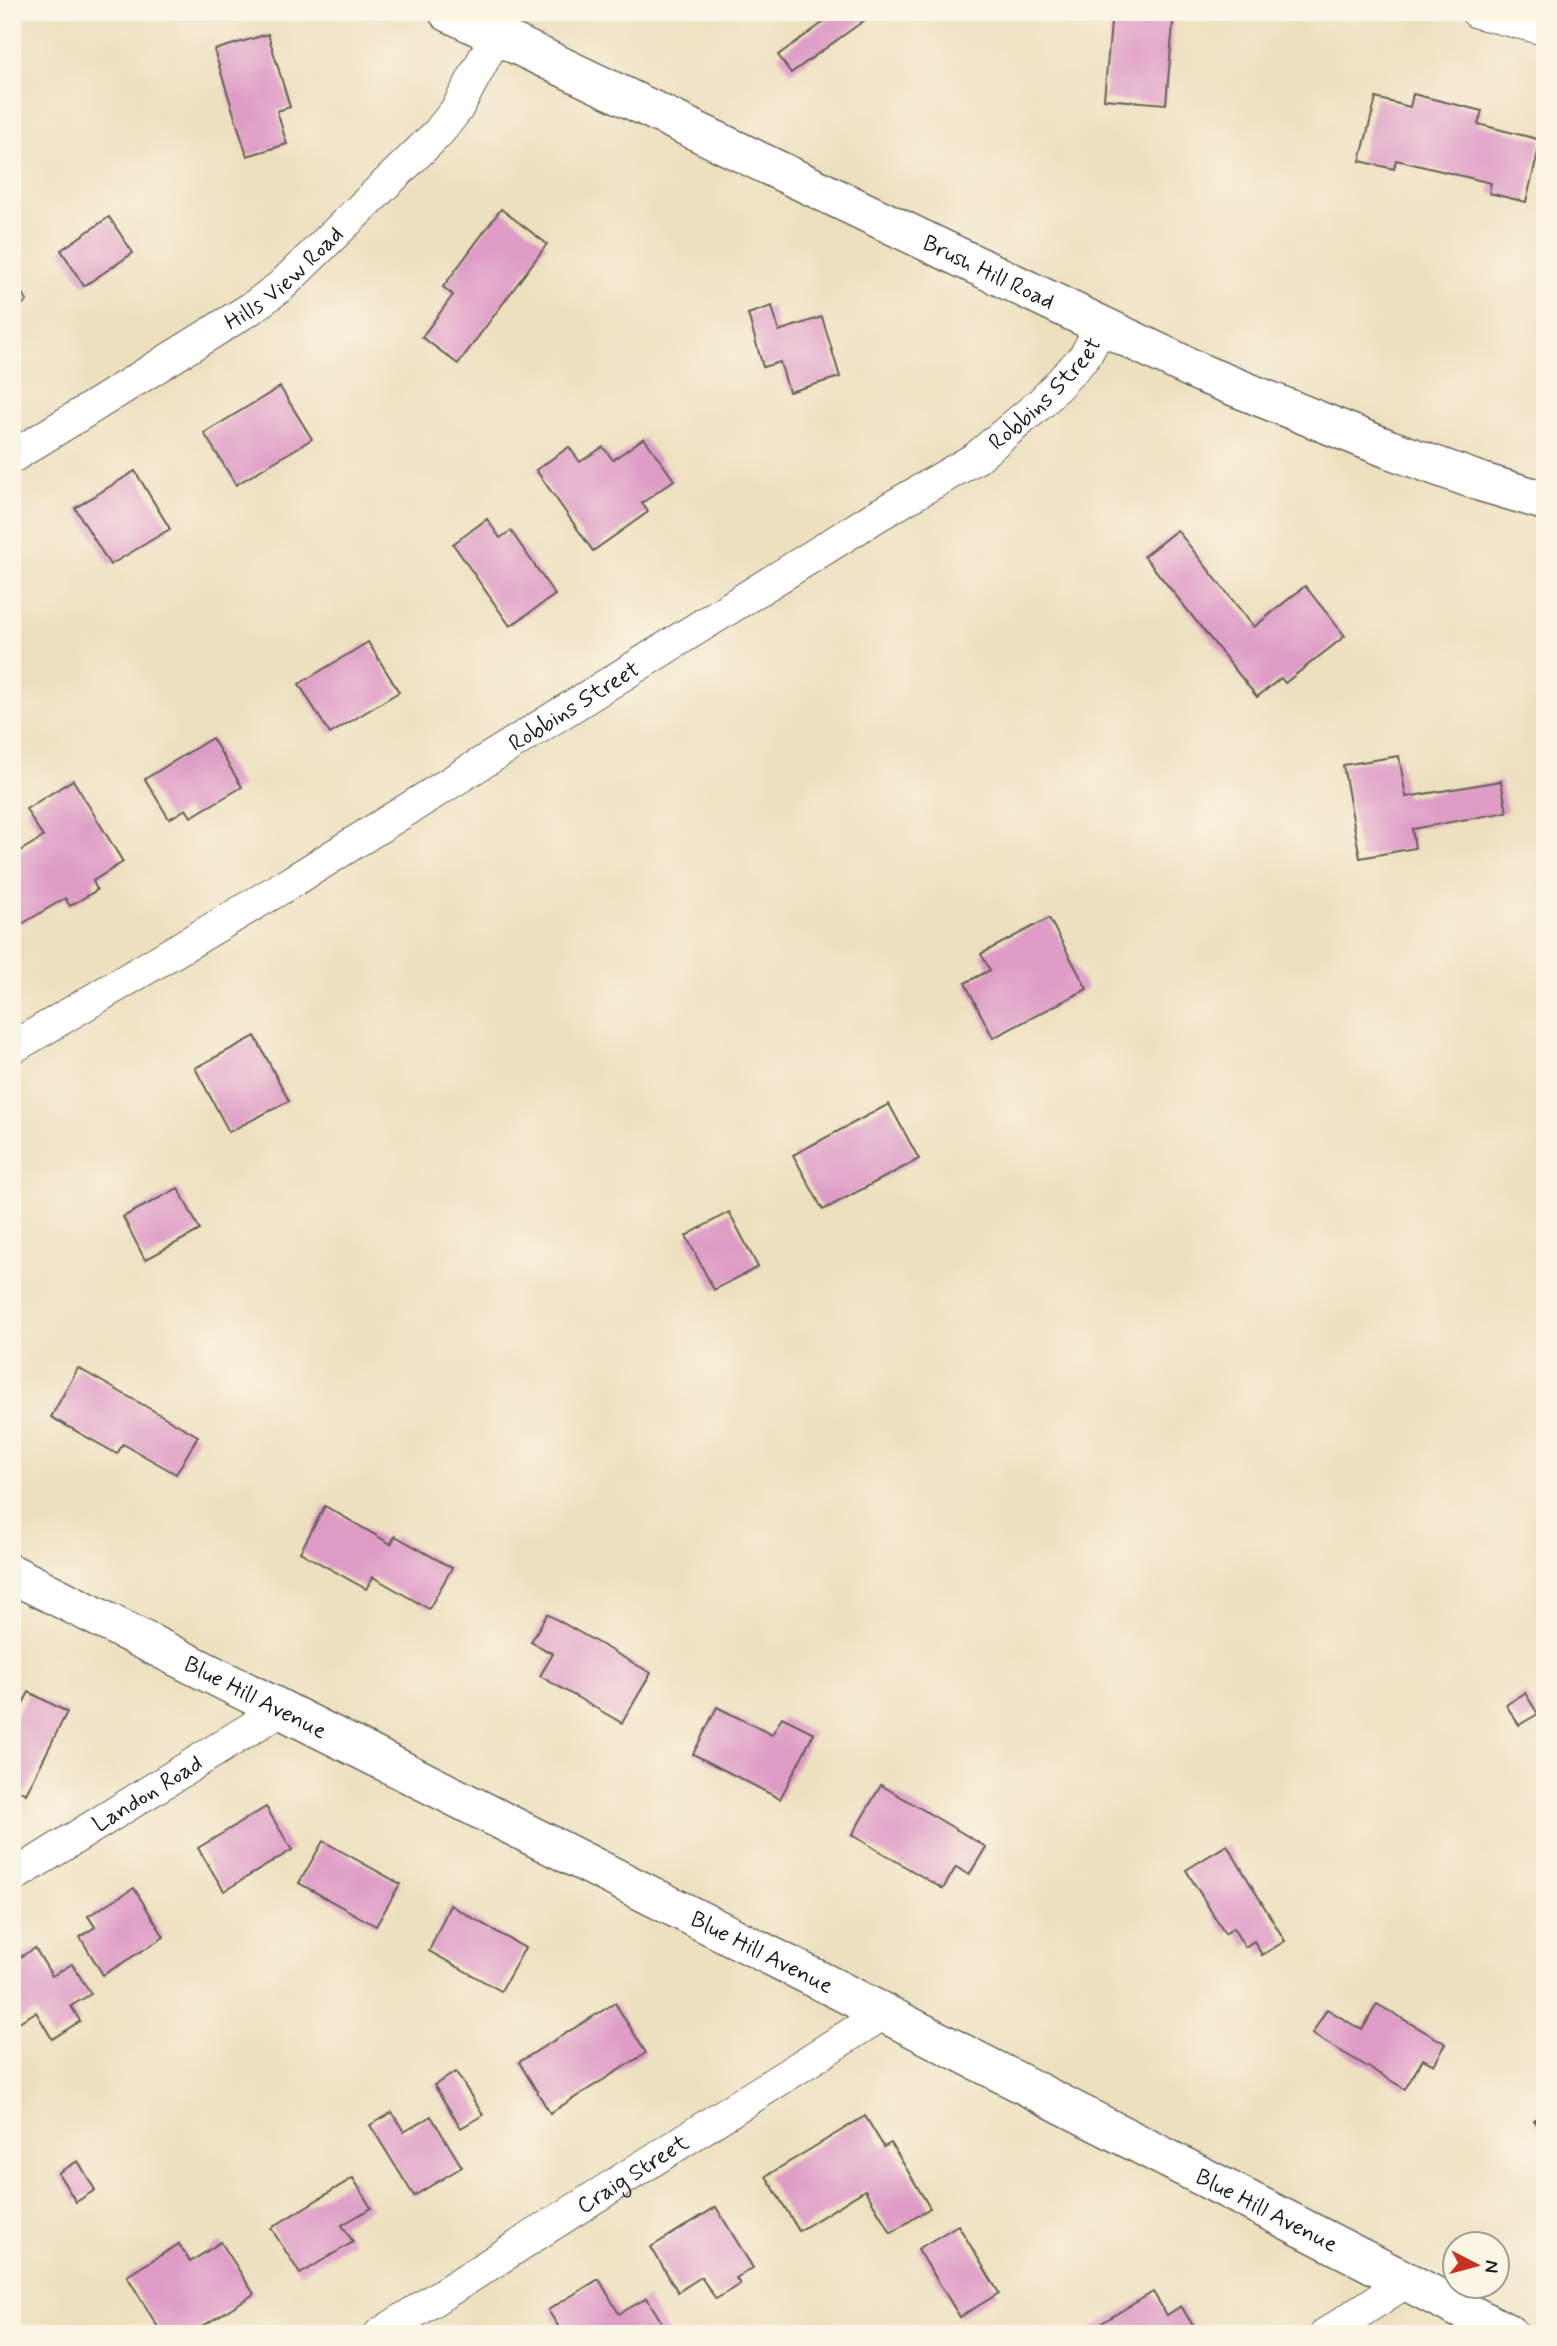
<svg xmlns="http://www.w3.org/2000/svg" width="1557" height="2346" font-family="Mynerve,sans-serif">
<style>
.building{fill:#de9cc6}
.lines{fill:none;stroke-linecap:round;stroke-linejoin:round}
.minor-casing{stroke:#656155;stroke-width:34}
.tertiary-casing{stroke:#656155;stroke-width:41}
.trunk-casing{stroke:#656155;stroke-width:41}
.minor{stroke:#fff;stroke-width:32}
.tertiary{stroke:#fff;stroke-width:38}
.trunk{stroke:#fff;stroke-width:38}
.labels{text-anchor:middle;stroke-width:5;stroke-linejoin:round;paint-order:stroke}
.street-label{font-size:23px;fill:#1c1c1c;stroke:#fcf5e5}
</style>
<rect width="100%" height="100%" fill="#fcf5e5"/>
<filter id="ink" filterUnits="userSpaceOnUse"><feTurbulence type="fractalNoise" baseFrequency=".0143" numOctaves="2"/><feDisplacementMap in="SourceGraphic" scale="14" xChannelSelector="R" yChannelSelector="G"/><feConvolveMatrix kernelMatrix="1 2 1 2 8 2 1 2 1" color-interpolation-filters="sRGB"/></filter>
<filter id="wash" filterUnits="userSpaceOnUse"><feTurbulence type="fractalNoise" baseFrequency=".00686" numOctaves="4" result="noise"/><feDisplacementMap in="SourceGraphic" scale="28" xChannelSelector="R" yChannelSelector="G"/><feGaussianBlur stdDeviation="1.57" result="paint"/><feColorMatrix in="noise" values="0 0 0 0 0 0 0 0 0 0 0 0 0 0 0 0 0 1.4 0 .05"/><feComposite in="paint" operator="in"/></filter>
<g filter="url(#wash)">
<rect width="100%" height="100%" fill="#ede0bf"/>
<g id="blocks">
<g class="building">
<path d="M12,12h17l-17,10z"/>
<path d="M838,12h38l-85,61 -13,-18z"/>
<path d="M1112,12h62l-8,92 -62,-5z"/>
<path d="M268,34l22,73 -13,4 10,33 -40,12 -33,-106z"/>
<path d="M1413,94l69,17 -4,13 63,16 -15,62 -37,-9 2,-10 -95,-23 -2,9 -34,-8 16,-63 34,9z"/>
<path d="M501,209l46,35 -89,120 -36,-27 31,-42 -10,-8z"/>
<path d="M109,217l24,36 -49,33 -23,-36z"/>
<path d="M12,279l15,22 -15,10z"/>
<path d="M772,306l7,25 43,-14 18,60 -51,15 -9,-30 -17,5 -15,-53z"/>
<path d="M280,387l32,52 -76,46 -32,-52z"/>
<path d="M644,438l30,42 -32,23 6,9 -55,39 -57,-81 33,-23 11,15 23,-15 10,13z"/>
<path d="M135,471l35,58 -60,36 -35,-57z"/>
<path d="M487,519l13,19 11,-7 44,64 -45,31 -57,-82z"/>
<path d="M1177,530l77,97 51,-41 40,50 -60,47 -4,-5 -24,19 -113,-141z"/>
<path d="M368,642l31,50 -69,42 -31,-50z"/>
<path d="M212,738l30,49 -51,30 -5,-8 -17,10 -24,-40z"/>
<path d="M1399,756l7,41 95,-16 6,31 -95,17 3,19 -55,10 -17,-93z"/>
<path d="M73,780l50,82 -30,19 4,9 -27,16 -5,-8 -43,26 -10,-15v-53l31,-19 -17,-28z"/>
<path d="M1049,918l38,71 -94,49 -28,-55 25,-13 -9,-16z"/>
<path d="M255,1036l34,65 -60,31 -34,-64z"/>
<path d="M889,1104l30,55 -96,51 -30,-55z"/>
<path d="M178,1188l22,42 -55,30 -22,-43z"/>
<path d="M729,1212l29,55 -44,23 -28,-54z"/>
<path d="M78,1368l120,68 -22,38 -53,-30 -6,10 -66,-37z"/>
<path d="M325,1506l66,38 4,-8 57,32 -23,41 -56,-32 -7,12 -66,-37z"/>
<path d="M547,1614l104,59 -29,50 -82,-47 13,-22 -22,-12z"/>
<path d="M29,1692l38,20 -41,82 -14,-7v-63z"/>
<path d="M1525,1693l13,21 -19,11 -13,-20z"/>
<path d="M717,1707l55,28 10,-18 32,16 -34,66 -87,-45z"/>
<path d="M881,1785l105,62 -17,28 -13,-8 -13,22 -91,-54z"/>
<path d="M266,1807l26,43 -68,41 -26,-43z"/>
<path d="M323,1841l77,43 -24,42 -77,-43z"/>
<path d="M1227,1845l58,96 -23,14 -8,-14 -9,6 -12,-19 -8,6 -39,-64z"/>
<path d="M134,1888l30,49 -61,38 -23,-38 15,-10 -7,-11z"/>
<path d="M450,1905l75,43 -24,43 -72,-40z"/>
<path d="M35,1948l17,28 20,-12 19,30 -20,12 9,15 -28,18 -16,-27 -24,14v-64z"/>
<path d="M615,2003l31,50 -96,60 -31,-51z"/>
<path d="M1377,2004l69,40 -12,21 -11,-6 -18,30 -93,-55 15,-25 35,21z"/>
<path d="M456,2072l27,43 -22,13 -27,-43z"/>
<path d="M392,2112l12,20 27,-16 31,51 -48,29 -44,-71z"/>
<path d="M1545,2113v23l-11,-16z"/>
<path d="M865,2116l19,31 7,-4 39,65 -39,25 -26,-43 -66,41 -33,-55z"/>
<path d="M78,2161l17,29 -19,12 -18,-29z"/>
<path d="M353,2178l18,30 -29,17 11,17 -53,32 -29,-46z"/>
<path d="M716,2207l37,61 -17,10 4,6 -24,15 -15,-22 -23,15 -27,-45z"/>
<path d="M958,2225l41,68 -39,24 -42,-68z"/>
<path d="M221,2242l33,52 -64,40h-28l-35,-58 52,-32 11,18z"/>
<path d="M599,2279l20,35 28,-16 22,36h-31l-2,-5 -7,5h-66l-15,-24z"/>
<path d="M1153,2292l14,23 14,-9 14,23 -8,5h-97l-2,-3z"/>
</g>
</g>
</g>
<g filter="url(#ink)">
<use href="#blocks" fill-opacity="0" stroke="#656155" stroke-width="2"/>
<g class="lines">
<g class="minor-casing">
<g id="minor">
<path d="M1477,12l68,17"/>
<path id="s1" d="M12,457l241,-150 28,-21 157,-153 19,-24 39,-73"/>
<path id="s2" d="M12,1048l281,-167 582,-364 101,-59 66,-56 43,-46 17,-31"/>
<path id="s3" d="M12,1877l270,-168"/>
<path id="s4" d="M380,2334l504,-321"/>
<path d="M1326,2334l81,-53"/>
</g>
</g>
<g class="tertiary-casing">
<g id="tertiary">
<path id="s5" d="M448,12l755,362 186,75 92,33 64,19"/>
</g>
</g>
<g class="trunk-casing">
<g id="trunk">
<path id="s6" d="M12,1574l872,439 625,321"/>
</g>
</g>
<use href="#minor" class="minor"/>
<use href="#tertiary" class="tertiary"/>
<use href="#trunk" class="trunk"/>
</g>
</g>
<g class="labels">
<g class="street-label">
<text dy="8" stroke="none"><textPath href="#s5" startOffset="600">Brush Hill Road</textPath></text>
<text dy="8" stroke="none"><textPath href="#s1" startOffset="326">Hills View Road</textPath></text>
<text dy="8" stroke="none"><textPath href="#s2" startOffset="1225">Robbins Street</textPath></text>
<text dy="8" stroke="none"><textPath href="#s2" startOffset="658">Robbins Street</textPath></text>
<text dy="8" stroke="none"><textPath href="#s6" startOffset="273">Blue Hill Avenue</textPath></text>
<text dy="8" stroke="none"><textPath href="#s3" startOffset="159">Landon Road</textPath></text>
<text dy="8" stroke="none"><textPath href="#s6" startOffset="840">Blue Hill Avenue</textPath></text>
<text dy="8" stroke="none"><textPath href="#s4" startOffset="299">Craig Street</textPath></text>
<text dy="8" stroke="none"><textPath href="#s6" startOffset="1407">Blue Hill Avenue</textPath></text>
</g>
</g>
<rect width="1557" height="2346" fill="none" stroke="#fcf5e5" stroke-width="42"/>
<g transform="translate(1476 2265) rotate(96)"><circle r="33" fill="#fcf5e5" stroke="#a29e95" stroke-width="2"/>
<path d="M0-5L12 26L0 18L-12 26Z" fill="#c8321e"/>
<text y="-10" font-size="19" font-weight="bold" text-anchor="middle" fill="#1c1c1c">N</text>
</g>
</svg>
